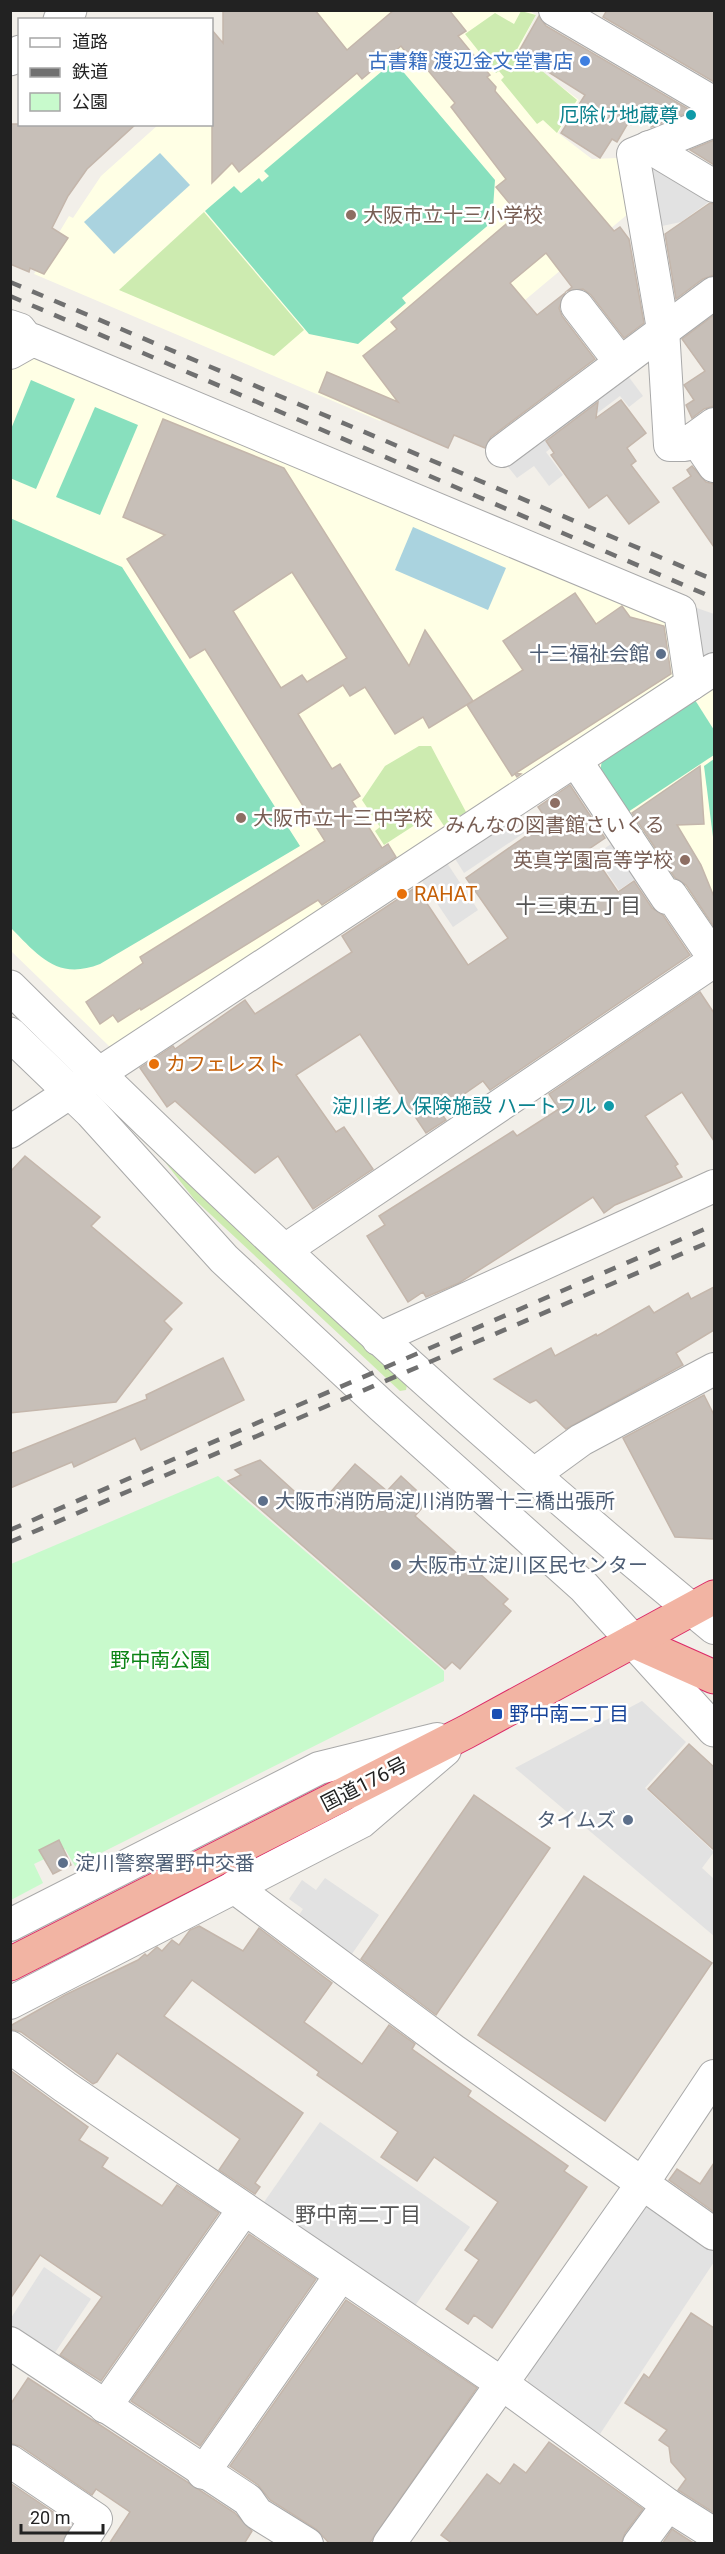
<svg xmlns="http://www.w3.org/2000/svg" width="725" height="2554" font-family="Roboto,'Noto Sans JP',sans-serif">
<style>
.education{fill:#ffffe5}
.grass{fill:#cdebb0}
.park{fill:#c8facc}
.pitch{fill:#88e0be}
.parking{fill:#e2e2e2}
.water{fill:#aad3df}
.building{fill:#c7bfb8;stroke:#c4b6ab;stroke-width:1.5;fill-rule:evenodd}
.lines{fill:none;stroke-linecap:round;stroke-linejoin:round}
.pedestrian-casing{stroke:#a9a9a9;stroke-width:26}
.minor-casing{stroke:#a9a9a9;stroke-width:34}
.tertiary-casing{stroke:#a9a9a9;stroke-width:35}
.trunk-casing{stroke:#dc2a67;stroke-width:35}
.pedestrian{stroke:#fff;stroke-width:24}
.minor{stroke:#fff;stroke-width:32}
.tertiary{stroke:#fff;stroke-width:33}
.trunk{stroke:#f2b4a3;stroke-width:33}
.rail{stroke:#707070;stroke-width:4.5;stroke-dasharray:12 12;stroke-linecap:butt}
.shop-dot{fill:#3f7fe0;stroke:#fff;stroke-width:2}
.culture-dot{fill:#0f9aa8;stroke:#fff;stroke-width:2}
.education-dot{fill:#8d6e63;stroke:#fff;stroke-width:2}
.service-dot{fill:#5c6f8a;stroke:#fff;stroke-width:2}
.food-dot{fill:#e8710a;stroke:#fff;stroke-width:2}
.transit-dot{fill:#1a4fb4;stroke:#fff;stroke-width:2}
.labels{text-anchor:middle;stroke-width:5;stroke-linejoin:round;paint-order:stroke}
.shop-label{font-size:20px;fill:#366cbe;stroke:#fff;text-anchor:end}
.culture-label{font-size:20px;fill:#0d838f;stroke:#fff;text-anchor:end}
.education-label{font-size:20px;fill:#785e54;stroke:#fff;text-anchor:start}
.service-label{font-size:20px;fill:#4e5e75;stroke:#fff;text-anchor:start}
.food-label{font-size:20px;fill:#c56008;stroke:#fff;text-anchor:start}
.park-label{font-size:20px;fill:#0c8416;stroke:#fff}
.transit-label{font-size:20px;fill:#164399;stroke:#fff;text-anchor:start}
.street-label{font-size:20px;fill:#222;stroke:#fff}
.neighbourhood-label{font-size:21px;fill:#555;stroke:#fff}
</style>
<rect width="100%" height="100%" fill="#f2efe9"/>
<g class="education">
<path d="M528,10l8,5 -19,38 62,47 -21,33 34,26 25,-1 11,56 -248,207 -346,-147 35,-58 4,2 28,-42 57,-51 54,-1v-47l74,-66z"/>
<path d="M21,353l648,271 7,61 -555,361h-12l-98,-95 -1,-587z"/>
<path d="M714,685v262l-116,-174 2,-13z"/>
</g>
<g class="grass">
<path d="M521,11l15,4 -21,38 14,7 48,40 -20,33 -14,-13 -6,4 -36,-44 3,-3 -5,-6 -3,2 -31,-39 30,-21 19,11z"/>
<path d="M204,212l100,118 -30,26 -155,-66z"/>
<path d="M419,746h12l35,66 -22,14 -9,-14 -51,33 -9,-14 5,-4 -18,-27 23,-34z"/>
<path d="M132,1123l188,183 87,79 -1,5 -6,1 -206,-192 -29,-37 -36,-35z"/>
</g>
<path class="park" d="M218,1476l226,195v10l-369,185 -10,-17 -31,15 9,19 -32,17v-336z"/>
<g class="pitch">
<path d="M394,61l101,119 -3,42 -90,76 4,5 -48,41 -49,-10 -104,-123 29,-25 7,7 18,-15 3,4 7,-6 -5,-5z"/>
<path d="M31,380l44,19 -39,90 -26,-11 1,-49z"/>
<path d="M95,407l43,18 -38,90 -44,-18z"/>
<path d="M10,518l112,49 178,279 -200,118c-43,17 -62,-9 -89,-36z"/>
<path d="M695,700l19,30v25l-86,57 -28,-40 2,-12z"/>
<path d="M714,759v86l-10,-79z"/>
</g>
<g class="parking">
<path d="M660,164l54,34 -33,24 -19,4 -13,-59z"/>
<path d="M625,372l18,24 -14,11 -9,-11 -74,56 17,23 -14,11 -15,-20 -17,12 -12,-15z"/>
<path d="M694,607l20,7v41l-8,6 -9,-13z"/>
<path d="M514,817l10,16 -60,40 -10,-16z"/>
<path d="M614,842l21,37 -16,11 -24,-35z"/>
<path d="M447,863l31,47 -25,17 -31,-46z"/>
<path d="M642,1701l44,41 -41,46 69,64 -12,16 12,11v57l-199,-168z"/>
<path d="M325,1878l54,37 -32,46 -54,-37 10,-15 -14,-10 13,-19 14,10z"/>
<path d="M320,2122l150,105 -58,83 -150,-105z"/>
<path d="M644,2199l70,47v16l-114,172 -71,-47 -2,-12z"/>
<path d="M44,2267l47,32 -39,58 -41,-27v-12z"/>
</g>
<g class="water">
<path d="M160,153l30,32 -76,69 -30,-32z"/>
<path d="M413,527l93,41 -18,42 -93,-40z"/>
</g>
<g class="building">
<path d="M223,10h92l32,40 47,-40h55l17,21 -8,5 32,39 -3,2 9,10 -1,4 119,140 6,-4 9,12 15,84 -20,15 -33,-43 -8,-6 -16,2 5,-4 -26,-34 -36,30 27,32 28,-22 -6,15 3,8 33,43 -104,78 -6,11 -31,-13 -6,13 -129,-56 8,-20 71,30 -35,-46 34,-27 -6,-7 127,-108 -22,-27 10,-8 -55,-72 4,-4 -43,-52 -4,4 -7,-9 -39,33 -5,-6 -118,99 -7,-9 -20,20v-153l11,13z"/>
<path d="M607,10h107v72l-111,-65z"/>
<path d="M539,16l7,10 146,85 -41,16 -9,-21 -11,19 -3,-2 -11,19 -5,-3 -12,19 -39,-25 24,-38 -67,-42z"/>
<path d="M10,124h126l-49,45 -19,27 -16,32 16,10 -24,36 -14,-6 -1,4 -19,-8z"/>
<path d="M714,140v25l-24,-15z"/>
<path d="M710,203l4,1v71l-11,4 -27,20 -11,-65z"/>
<path d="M714,315v91l-10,3 -12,9 -6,-13 8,-5 -10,-15 21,-14 -23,-32z"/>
<path d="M621,400l25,33 -19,15 9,13 -5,4 28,37 -30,22 -22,-29 -18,13 -38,-53 3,-2 -8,-12 52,-39 -2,16z"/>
<path d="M163,419l121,49 125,198 16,-36 48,71 -44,27 -6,-11 -28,17 -30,-47 -15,9 -7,-11 -45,29 34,55 8,-5 20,32 -8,5 30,47 6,-4 8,13 -74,48 -4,-5 -177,110 -1,-2 -22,14 -5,-7 -13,9 -14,-22 57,-39 -3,-6 185,-116 -120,-192 -15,9 -63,-99 38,-24 -42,-18zM292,572l55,86 -40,24 -5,-7 -21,13 -48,-77z"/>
<path d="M692,466l14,16 8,2v63l-41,-59 18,-12 -4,-6z"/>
<path d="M575,593l21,31 26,-18 8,11 34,9 7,48 -155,99 5,1 -4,3 -2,-3 -3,2 -45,-71 56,-35 -20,-29z"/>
<path d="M700,766l4,58 -27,1 24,40 13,32v30l-28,-42 -11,-7 -43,-65z"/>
<path d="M570,785l35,53 -16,11 29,43 16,-11 18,27 11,7 27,40 -200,135 -7,-9 -43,30 6,9 -20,13 -66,-99 -64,41 40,57 8,-5 29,42 -60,40 -35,-53 -23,17 -80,-72 -8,6 -27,-39 33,-22 2,3 70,-49 10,14 97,-62 -10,-16 74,-49 52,78 40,-27 -42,-60 73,-51 -3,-4 9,-6 -7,-10z"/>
<path d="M700,992l14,21v128l-32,-49 -37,24 33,48 -3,2 7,11 -67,28 -11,8 -11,-16 -134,86 -33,14 -3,-5 -15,10 -41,-66 18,-11 -6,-9 134,-85 4,5 42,-27 -10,-15z"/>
<path d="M25,1156l75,61 -9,9 91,77 -18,18 8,8 -56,73 -106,11v-241z"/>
<path d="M714,1287v43l-38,23 7,12 -117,64 -30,-29 -6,3 -36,-24 57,-31 4,8 41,-22 1,2 52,-30 5,7 34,-20 3,6z"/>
<path d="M223,1358l21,42 -103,50 -6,-12 -61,29 -2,-5 -62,26v-34l137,-55 -1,-4z"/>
<path d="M704,1395l10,20v124l-39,-2 -52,-99z"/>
<path d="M260,1460l55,50 40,-46 32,27 14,-15 27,25 -13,15 93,83 -5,5 8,7 -51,58 -8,-7 -7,7 -217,-188 13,-6 -6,-5z"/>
<path d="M689,1744l25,23v83l-66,-61z"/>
<path d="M474,1795l76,53 -114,167 -75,-56z"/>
<path d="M59,1840l12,25 -18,9 -14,-24z"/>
<path d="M584,1876l128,87 -107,158 -127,-86z"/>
<path d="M199,1926l44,25 16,-23 73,55 -28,39 58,42 27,-39 26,19 -3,5 59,42 -3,5 100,70 -4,5 23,16 -95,141 -18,-13 -6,9 -22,-15 33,-49 -14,-10 33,-48 -64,-45 -17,24 -36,-24 17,-25 -81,-57 2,-3 -127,-92 -28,36 139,97 -48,70 5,4 -5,7 -36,-24 21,-31 -123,-86 -20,29 -4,2 -72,-52 -11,-3v-3l55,-31 73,-35 7,-6 2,2 10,-9 5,4 10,-11 7,5 11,-15z"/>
<path d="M10,2070l78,57 -9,13 29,18 -6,9 60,39 15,-21 42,28 -118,168 -41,-26 42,-58 -62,-42 -30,44z"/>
<path d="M714,2163v49l-45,-32 8,-11 23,15z"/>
<path d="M249,2234l67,45 -116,167 -69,-45z"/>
<path d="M346,2300l131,88 -108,156h-39l-14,-15 -46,-29 -12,-15 -28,-19z"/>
<path d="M691,2313l23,15v185l-36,-23 8,-11 -15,-17 -2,-15 -10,-7 8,-10 -42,-27 19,-29 5,4z"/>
<path d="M28,2378l207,135 17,18 -8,13h-135l21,-32 -34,-23 -4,6 -72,-49 -10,-3v-38z"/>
<path d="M549,2442l94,67 -18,24 -4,11h-168l-12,-9 46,-61 13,10 14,-20 12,9z"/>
<path d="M10,2483l61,41 -9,20h-52z"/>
<path d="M672,2529l23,15h-33z"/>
</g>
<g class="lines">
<g class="pedestrian-casing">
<path id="pedestrian" d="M10,322l12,4 11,14"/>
</g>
<g class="minor-casing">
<g id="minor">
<path d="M555,10l159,93"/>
<path d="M714,121l-81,33 30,175 7,116h15l29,-21"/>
<path d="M649,147l65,39"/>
<path d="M577,306l43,56"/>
<path d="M10,353l23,-13 647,271 11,73"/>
<path d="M695,438l19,28"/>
<path d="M502,451l212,-158"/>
<path d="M576,761l91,137 4,-3 43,63"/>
<path d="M10,1132l704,-463"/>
<path d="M285,1250l429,-289"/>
<path d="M378,1339l336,-153"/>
<path d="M533,1475l48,-35 133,-71"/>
<path d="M691,1609l23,19"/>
<path d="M234,1887l219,163 261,184"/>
<path d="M10,1925l309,-157 118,-29"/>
<path d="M10,2003l351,-181 84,-72"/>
<path d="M10,2047l55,40 436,296 167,122 46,29"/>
<path d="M10,2343l238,157 9,13 50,31"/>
<path d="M105,2407l139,-198"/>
<path d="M10,2461l86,58 -16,25"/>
<path d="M203,2473l138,-198"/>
<path d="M389,2544l253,-360 72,-108"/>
<path d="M639,2544l29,-39"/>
</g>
</g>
<g class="tertiary-casing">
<g id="tertiary">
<path d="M60,20l10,-10"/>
<path d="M10,59l10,-7"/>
<path d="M10,987c219,217 444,426 681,622"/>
<path d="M10,1034l81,78 133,147 158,147 202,181 130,143"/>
</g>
</g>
<g class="trunk-casing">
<g id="trunk">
<path d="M633,1641l81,36"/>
<path d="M10,1964l456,-232 248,-135"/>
</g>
</g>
<use href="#pedestrian" class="pedestrian"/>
<use href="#minor" class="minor"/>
<use href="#tertiary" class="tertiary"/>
<use href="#trunk" class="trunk"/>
<g class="rail">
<path d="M10,282l704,298"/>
<path d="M10,296l704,302"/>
<path d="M10,1530l704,-305"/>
<path d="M10,1542l704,-302"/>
</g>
</g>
<circle class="shop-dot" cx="585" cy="61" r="6"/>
<g class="culture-dot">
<circle cx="691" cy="115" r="6"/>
<circle cx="609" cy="1106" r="6"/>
</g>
<g class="education-dot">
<circle cx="351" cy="215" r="6"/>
<circle cx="555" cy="803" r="6"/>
<circle cx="241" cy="818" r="6"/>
<circle cx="685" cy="860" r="6"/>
</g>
<g class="service-dot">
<circle cx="661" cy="654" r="6"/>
<circle cx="263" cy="1501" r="6"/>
<circle cx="396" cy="1565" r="6"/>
<circle cx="628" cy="1820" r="6"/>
<circle cx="63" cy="1863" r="6"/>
</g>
<g class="food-dot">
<circle cx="402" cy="894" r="6"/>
<circle cx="154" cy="1064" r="6"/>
</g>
<rect class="transit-dot" x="491" y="1708" width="12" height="12" rx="3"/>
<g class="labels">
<g class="shop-label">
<text x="573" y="68">古書籍 渡辺金文堂書店</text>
</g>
<g class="culture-label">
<text x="679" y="122">厄除け地蔵尊</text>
<text x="597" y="1113">淀川老人保険施設 ハートフル</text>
</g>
<g class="education-label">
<text x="363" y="222">大阪市立十三小学校</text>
<text x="253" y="825">大阪市立十三中学校</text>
<text x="555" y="832" text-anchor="middle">みんなの図書館さいくる</text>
<text x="673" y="867" text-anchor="end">英真学園高等学校</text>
</g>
<g class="service-label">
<text x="649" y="661" text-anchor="end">十三福祉会館</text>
<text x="275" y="1508">大阪市消防局淀川消防署十三橋出張所</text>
<text x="408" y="1572">大阪市立淀川区民センター</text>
<text x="616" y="1827" text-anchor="end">タイムズ</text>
<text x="75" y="1870">淀川警察署野中交番</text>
</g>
<g class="food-label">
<text x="414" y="901">RAHAT</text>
<text x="166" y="1071">カフェレスト</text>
</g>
<g class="park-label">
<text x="160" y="1667">野中南公園</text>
</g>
<g class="transit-label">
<text x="509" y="1721">野中南二丁目</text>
</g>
<g class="street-label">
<text transform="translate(364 1784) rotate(-27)" y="7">国道176号</text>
</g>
<g class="neighbourhood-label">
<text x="578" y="913">十三東五丁目</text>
<text x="358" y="2222">野中南二丁目</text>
</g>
</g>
<rect width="725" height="2554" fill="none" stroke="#222222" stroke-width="24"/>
<rect x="18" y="18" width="195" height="108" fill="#ffffff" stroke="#a7a7a7" stroke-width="1.5"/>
<rect x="30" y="38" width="30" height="9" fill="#ffffff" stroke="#a7a7a7" stroke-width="1.5"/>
<text x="72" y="48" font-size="18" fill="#222222">道路</text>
<rect x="30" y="68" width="30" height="9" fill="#707070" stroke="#a7a7a7" stroke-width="1.5"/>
<text x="72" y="78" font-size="18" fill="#222222">鉄道</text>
<rect x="30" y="93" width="30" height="18" fill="#c8facc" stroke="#a7a7a7" stroke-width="1.5"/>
<text x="72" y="108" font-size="18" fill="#222222">公園</text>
<path d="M21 2524v9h82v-9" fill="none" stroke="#222222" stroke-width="3"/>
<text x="30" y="2524" font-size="18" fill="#222222" stroke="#ffffff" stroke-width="4.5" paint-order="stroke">20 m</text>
</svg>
